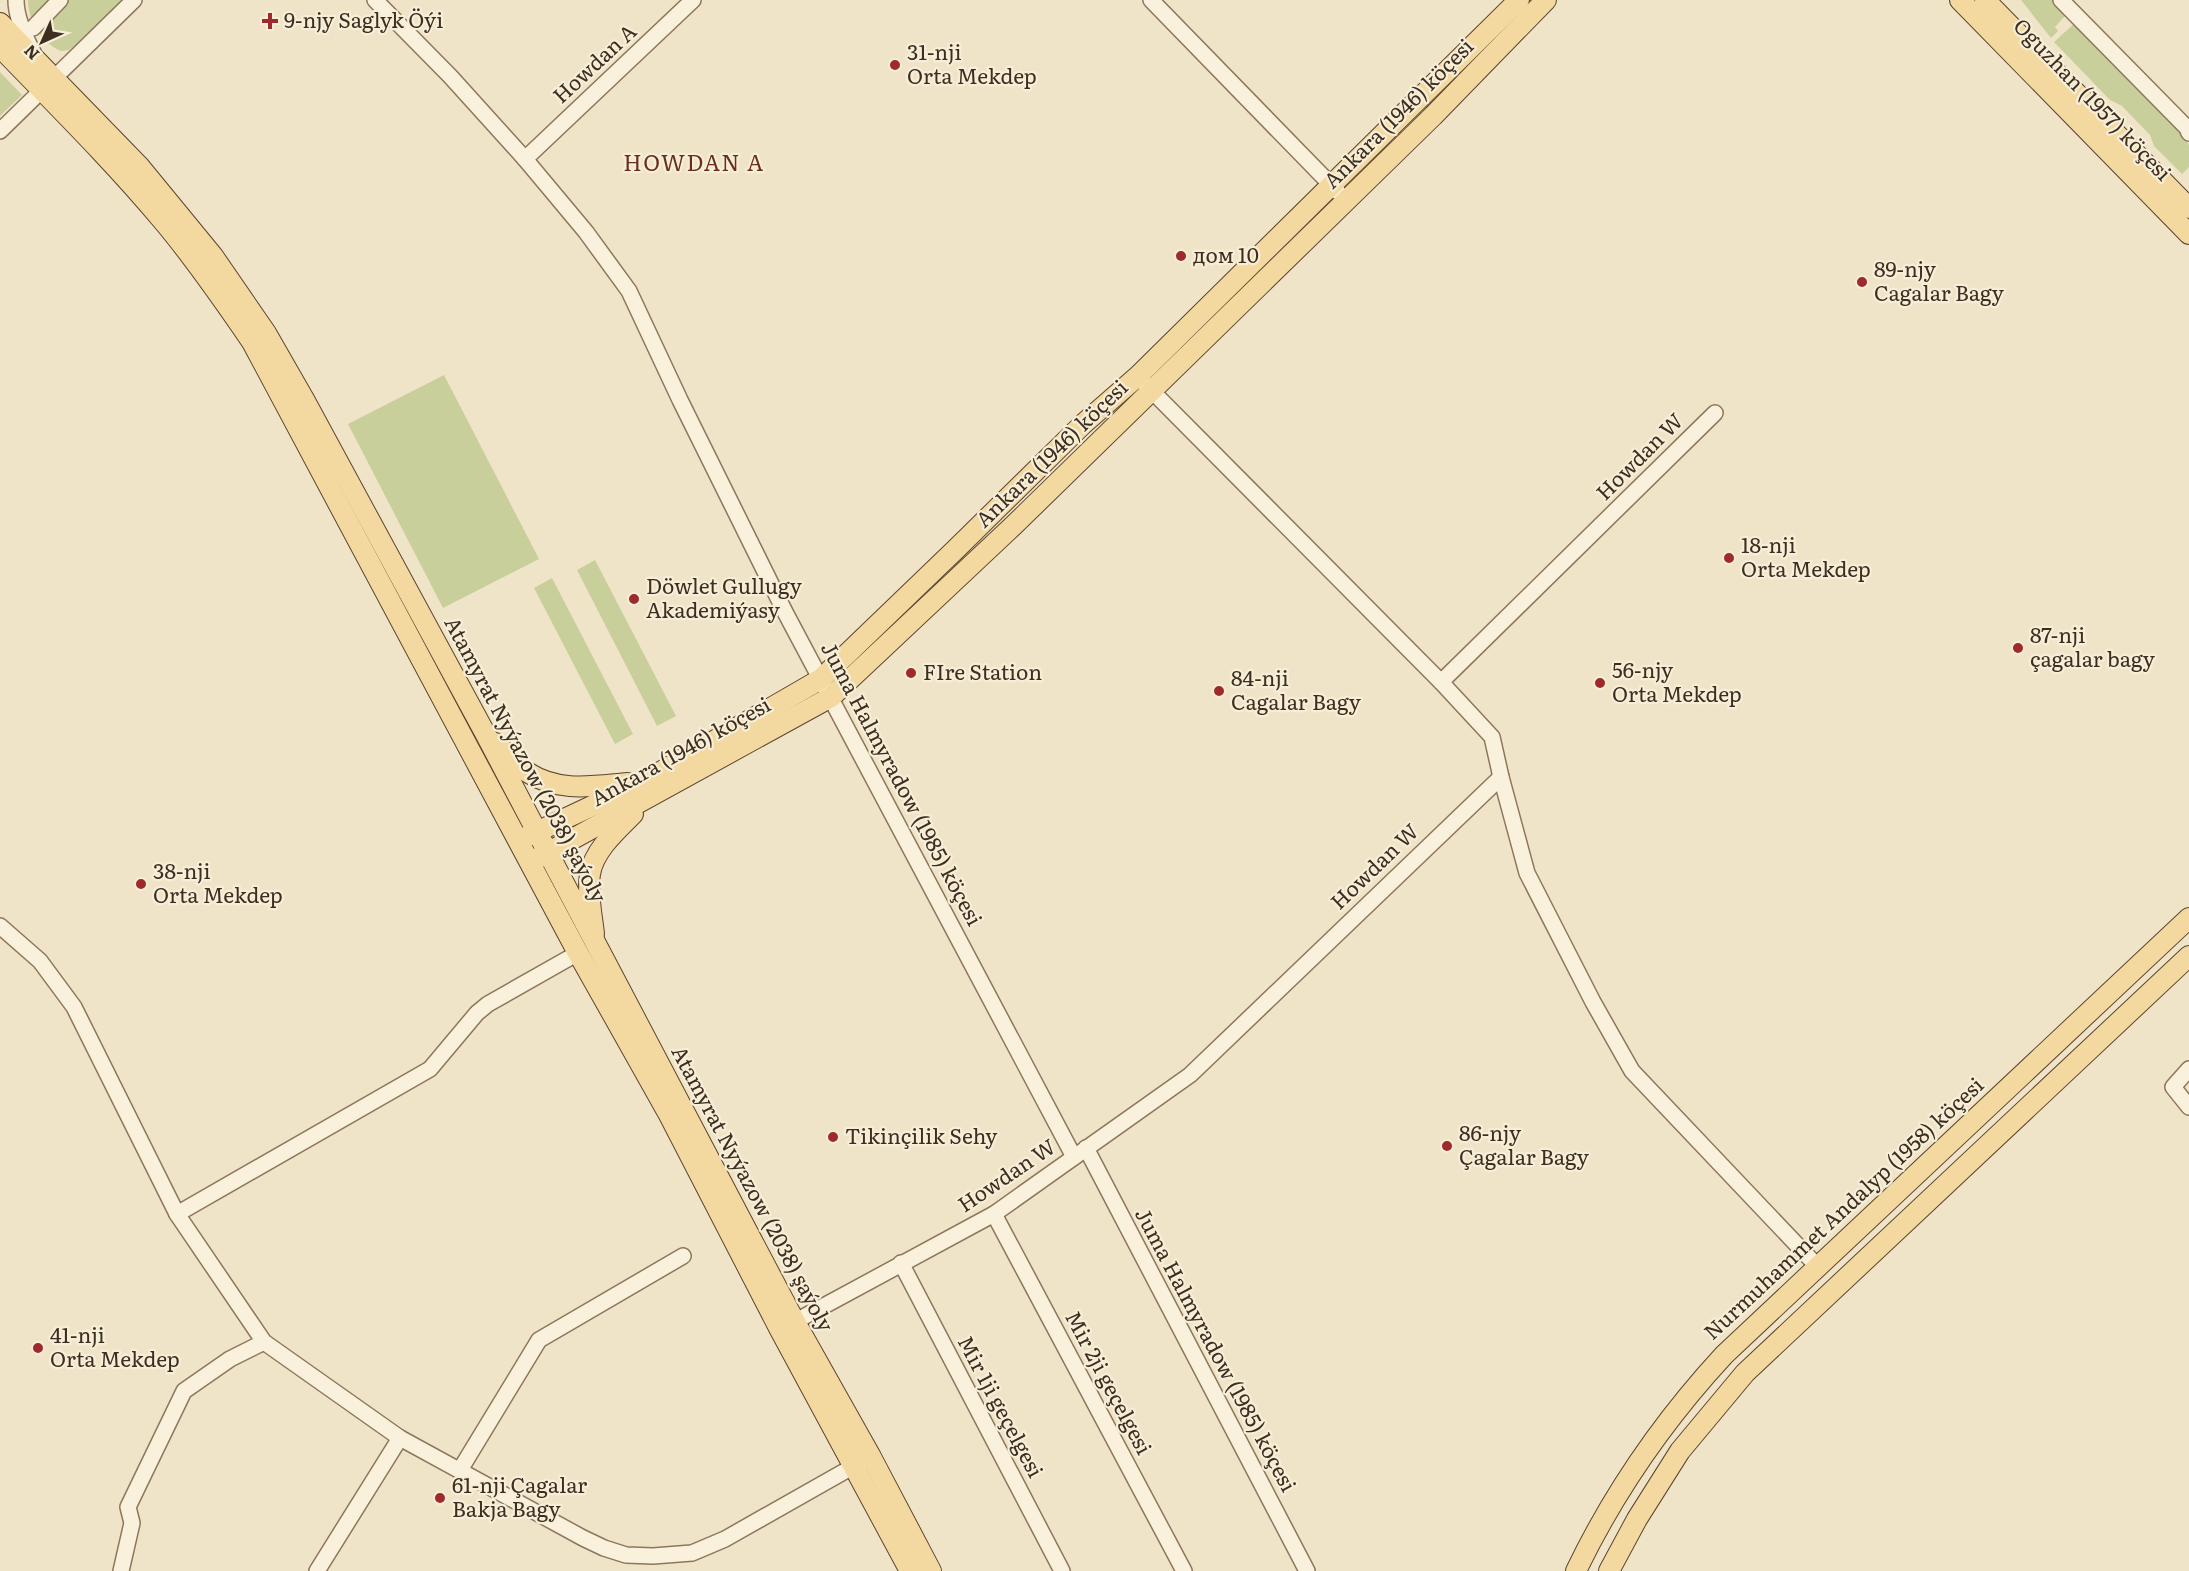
<svg xmlns="http://www.w3.org/2000/svg" width="2189" height="1571" font-family="Literata,serif">
<style>
.green{fill:#c9cf9b}
.lines{fill:none;stroke-linecap:round;stroke-linejoin:round}
.minor-casing{stroke:#8d765c;stroke-width:18}
.major-casing{stroke:#5b4430;stroke-width:22}
.minor{stroke:#faf1dc;stroke-width:15}
.major{stroke:#f3d9a0;stroke-width:20}
.poi-dot{fill:#9e2a2b;stroke:#f7eed8;stroke-width:2}
.labels{text-anchor:middle;stroke-width:4.5;stroke-linejoin:round;paint-order:stroke}
.poi-label{font-size:21px;fill:#3d2e20;stroke:#f7eed8;text-anchor:start}
.street-label{font-size:21px;fill:#3d2e20;stroke:#f7eed8}
.neighbourhood-label{font-size:22px;letter-spacing:1.5px;fill:#6b2e1e;stroke:#f7eed8}
</style>
<rect width="100%" height="100%" fill="#f0e4c8"/>
<g class="green">
<path d="M28,0h94l-45,44 -8,6 -8,1c-20,-8 -33,-30 -33,-51z"/>
<path d="M2021,0h34l11,13 -1,3 -10,11 3,4 -7,7z"/>
<path d="M2075,23l102,101 12,21v22l-7,7 -28,-28 -4,-11 -28,-29 -12,-6 -56,-58z"/>
<path d="M0,72l22,23 -22,21z"/>
<path d="M444,375l95,184 -96,49 -95,-184z"/>
<path d="M595,560l81,156 -19,10 -80,-156z"/>
<path d="M552,578l81,156 -18,10 -81,-156z"/>
</g>
<g class="lines">
<g class="minor-casing">
<g id="minor">
<path d="M16,0c0,18 9,37 17,52"/>
<path d="M375,0l75,76 75,83 61,73 43,59 51,109 105,212 289,545"/>
<path d="M1151,0l187,192"/>
<path d="M2061,0l126,128 2,5"/>
<path d="M33,28l27,-28"/>
<path d="M0,131l134,-131"/>
<path d="M525,159l168,-159"/>
<path d="M1145,384l296,298 51,55 9,40 26,96 66,129 39,69 185,195"/>
<path d="M1441,682l274,-269"/>
<path d="M0,926l40,35 34,46 103,207 87,128 136,96 183,100 21,10 22,7 27,1 39,-3 33,-14 136,-77"/>
<path d="M2189,1069l-16,18 16,20"/>
<path d="M1086,1148l221,423"/>
<path d="M177,1214l253,-145 47,-56 11,-9 90,-51"/>
<path d="M994,1214l190,357"/>
<path d="M901,1263l161,308"/>
<path d="M785,1327l209,-113 196,-139 311,-298"/>
<path d="M460,1470l79,-130 144,-84"/>
<path d="M121,1571l11,-48 -4,-16 56,-116 46,-32 34,-17"/>
<path d="M317,1571l83,-133"/>
</g>
</g>
<g class="major-casing">
<g id="major">
<path d="M1960,0l229,234"/>
<path d="M1985,0l204,208"/>
<path d="M0,23l140,144 73,89 53,77 39,68 180,332 310,589 76,135 60,114"/>
<path d="M0,47c55,57 112,113 163,174 32,38 61,80 89,121l326,611 90,160 112,217 130,241"/>
<path d="M495,743c11,9 21,21 32,29 32,21 66,14 101,11"/>
<path d="M526,837l117,-55 178,-103 134,-129 127,-125 56,-49 381,-376"/>
<path d="M538,858l293,-161 183,-172 419,-409 113,-116"/>
<path d="M594,934c-2,-19 -7,-41 -4,-60 4,-24 27,-44 43,-60"/>
<path d="M1576,1571c38,-79 89,-152 148,-216l465,-437"/>
<path d="M1609,1571l28,-52 43,-68 65,-78 444,-417"/>
</g>
</g>
<use href="#minor" class="minor"/>
<use href="#major" class="major"/>
</g>
<g class="poi-dot">
<path d="M267 12h6v6h6v6h-6v6h-6v-6h-6v-6h6z"/>
<circle cx="895" cy="65" r="6"/>
<circle cx="1181" cy="256" r="6"/>
<circle cx="1862" cy="282" r="6"/>
<circle cx="1729" cy="558" r="6"/>
<circle cx="634" cy="599" r="6"/>
<circle cx="2018" cy="648" r="6"/>
<circle cx="911" cy="673" r="6"/>
<circle cx="1600" cy="683" r="6"/>
<circle cx="1219" cy="691" r="6"/>
<circle cx="141" cy="884" r="6"/>
<circle cx="833" cy="1137" r="6"/>
<circle cx="1447" cy="1146" r="6"/>
<circle cx="38" cy="1348" r="6"/>
<circle cx="440" cy="1498" r="6"/>
</g>
<g class="labels">
<g class="poi-label">
<text x="284" y="28">9-njy Saglyk Öýi</text>
<text x="907" y="60">31-nji<tspan x="907" dy="24">Orta Mekdep</tspan></text>
<text x="1193" y="263">дом 10</text>
<text x="1874" y="277">89-njy<tspan x="1874" dy="24">Cagalar Bagy</tspan></text>
<text x="1741" y="553">18-nji<tspan x="1741" dy="24">Orta Mekdep</tspan></text>
<text x="646" y="594">Döwlet Gullugy<tspan x="646" dy="24">Akademiýasy</tspan></text>
<text x="2030" y="643">87-nji<tspan x="2030" dy="24">çagalar bagy</tspan></text>
<text x="1612" y="678">56-njy<tspan x="1612" dy="24">Orta Mekdep</tspan></text>
<text x="923" y="680">FIre Station</text>
<text x="1231" y="686">84-nji<tspan x="1231" dy="24">Cagalar Bagy</tspan></text>
<text x="153" y="879">38-nji<tspan x="153" dy="24">Orta Mekdep</tspan></text>
<text x="1459" y="1141">86-njy<tspan x="1459" dy="24">Çagalar Bagy</tspan></text>
<text x="845" y="1144">Tikinçilik Sehy</text>
<text x="50" y="1343">41-nji<tspan x="50" dy="24">Orta Mekdep</tspan></text>
<text x="452" y="1493">61-nji Çagalar<tspan x="452" dy="24">Bakja Bagy</tspan></text>
</g>
<g class="street-label">
<text transform="translate(595 64) rotate(-43)" y="7">Howdan A</text>
<text transform="translate(2092 100) rotate(46)" y="7">Oguzhan (1957) köçesi</text>
<text transform="translate(1399 114) rotate(-45)" y="7">Ankara (1946) köçesi</text>
<text transform="translate(1052 454) rotate(-44)" y="7">Ankara (1946) köçesi</text>
<text transform="translate(1640 457) rotate(-45)" y="7">Howdan W</text>
<text transform="translate(681 752) rotate(-29)" y="7">Ankara (1946) köçesi</text>
<text transform="translate(525 760) rotate(62)" y="7">Atamyrat Nyýazow (2038) şaýoly</text>
<text transform="translate(901 784) rotate(62)" y="7">Juma Halmyradow (1985) köçesi</text>
<text transform="translate(1375 867) rotate(-44)" y="7">Howdan W</text>
<text transform="translate(1007 1176) rotate(-34)" y="7">Howdan W</text>
<text transform="translate(752 1189) rotate(62)" y="7">Atamyrat Nyýazow (2038) şaýoly</text>
<text transform="translate(1844 1209) rotate(-43)" y="7">Nurmuhammet Andalyp (1958) köçesi</text>
<text transform="translate(1215 1350) rotate(62)" y="7">Juma Halmyradow (1985) köçesi</text>
<text transform="translate(1108 1383) rotate(62)" y="7">Mir 2ji geçelgesi</text>
<text transform="translate(1000 1407) rotate(62)" y="7">Mir 1ji geçelgesi</text>
</g>
<g class="neighbourhood-label">
<text x="694" y="171">HOWDAN A</text>
</g>
</g>
<g transform="translate(42 42) rotate(225)" stroke="#f7eed8" stroke-width="4.5" paint-order="stroke">
<path d="M0-4.5L10 22L0 15L-10 22Z" fill="#3d2e20"/>
<text y="-9" font-size="16" font-weight="bold" text-anchor="middle" fill="#3d2e20">N</text>
</g>
</svg>
